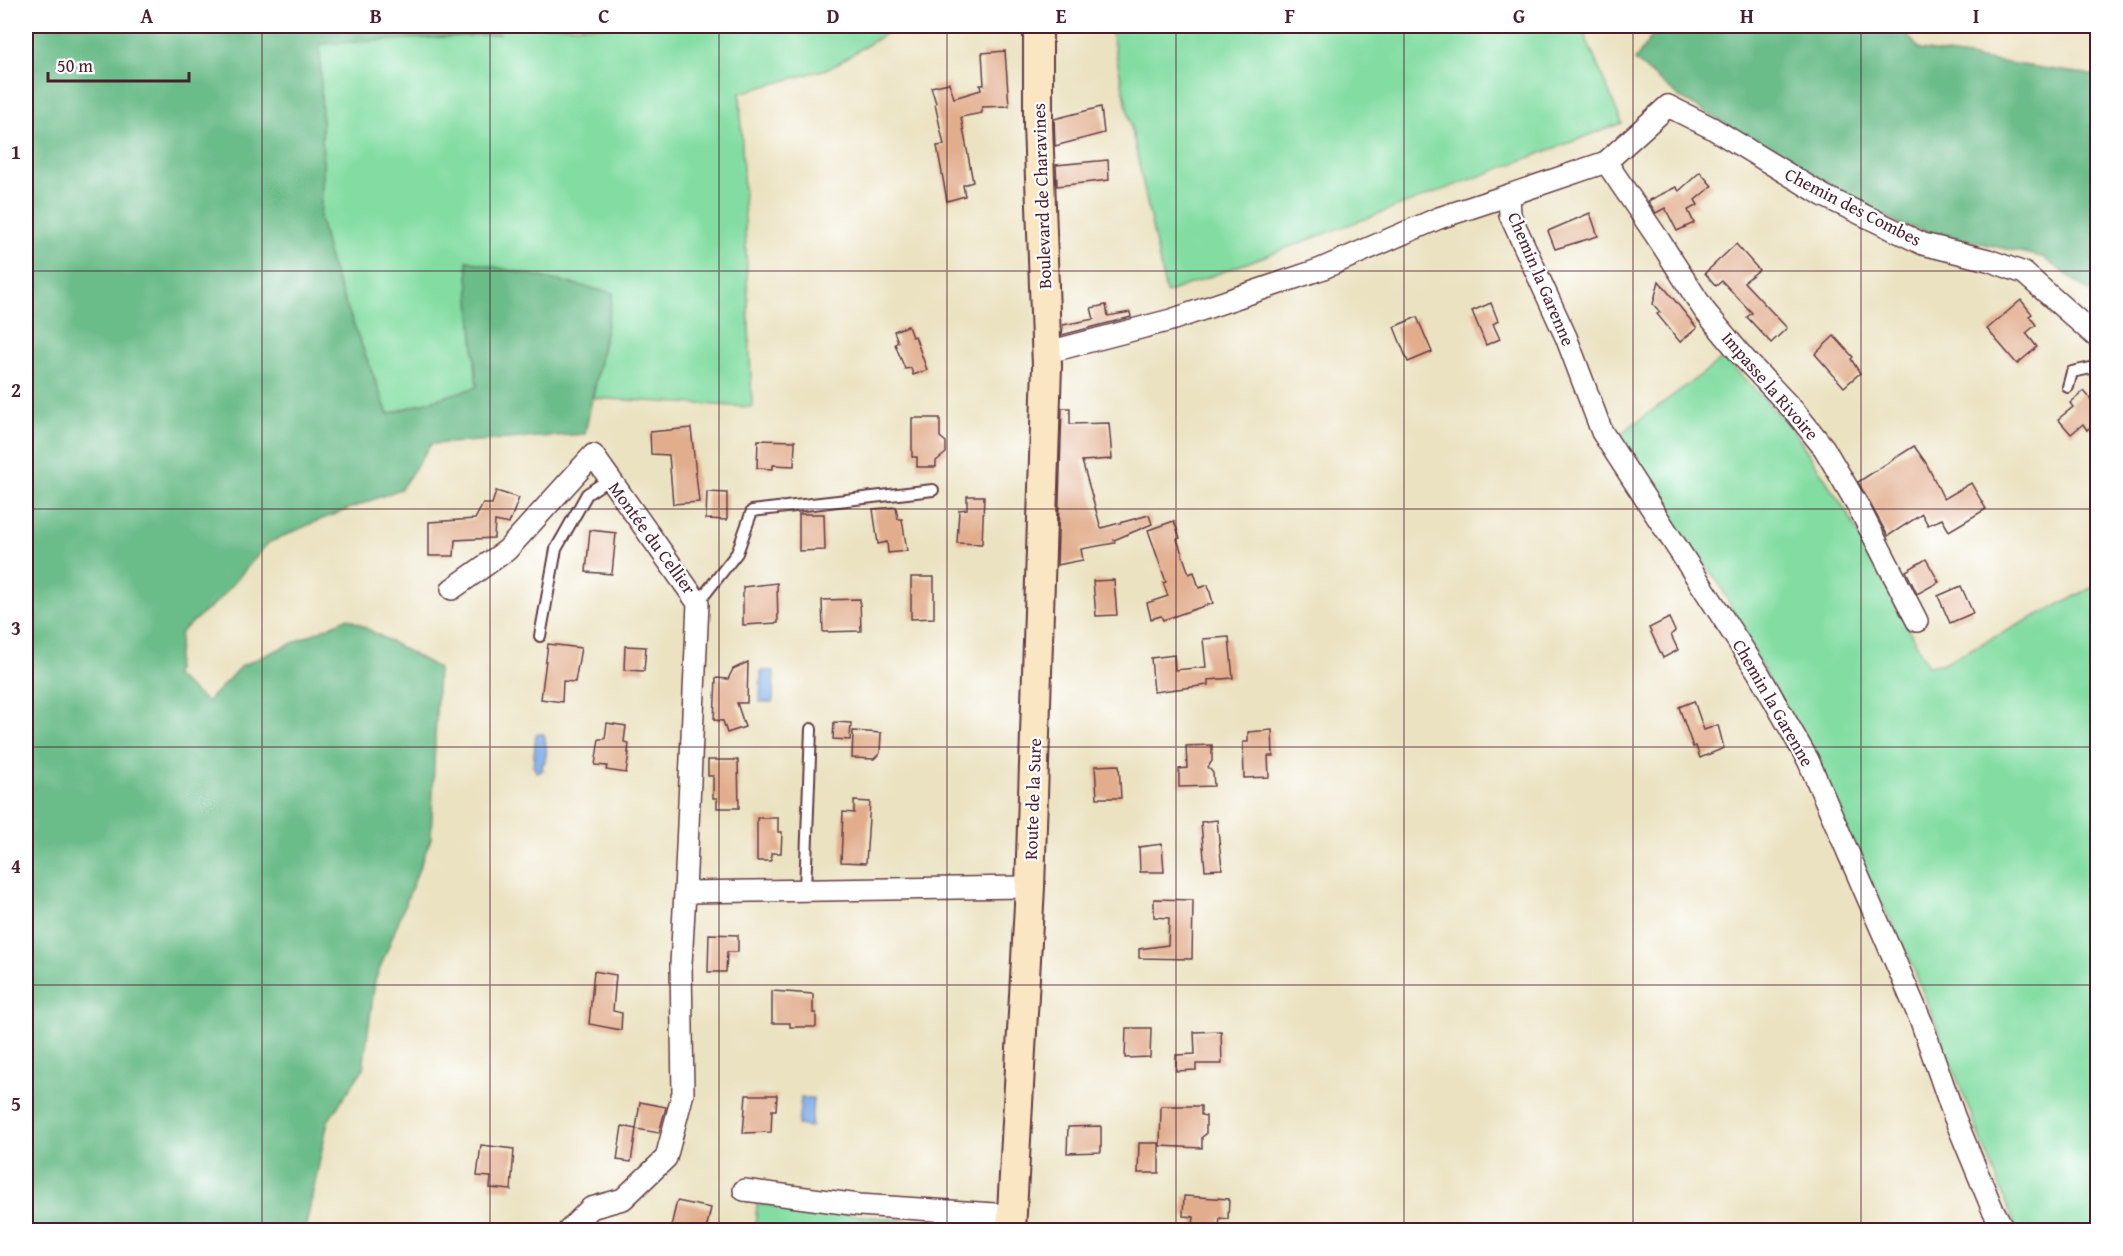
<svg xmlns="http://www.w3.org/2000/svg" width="2123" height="1256" font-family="'Gentium Book Plus',serif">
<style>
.green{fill:#83dda3;stroke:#667e67;stroke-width:1.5}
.forest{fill:#6abc89;stroke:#5a6e5a;stroke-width:1.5}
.water{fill:#7bade7;stroke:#626689;stroke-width:1.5}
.building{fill:#e2ad8d}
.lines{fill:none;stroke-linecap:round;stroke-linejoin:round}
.lane-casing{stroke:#623c42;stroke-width:14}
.street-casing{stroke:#623c42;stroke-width:24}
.secondary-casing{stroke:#623c42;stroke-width:32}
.lane{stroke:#fff;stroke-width:10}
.street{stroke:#fff;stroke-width:21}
.secondary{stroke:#fbe6c4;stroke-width:28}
.grid{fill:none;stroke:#4a1f2b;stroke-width:1.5;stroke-opacity:0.55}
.labels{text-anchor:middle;stroke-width:4.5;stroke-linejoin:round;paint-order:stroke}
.street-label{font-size:18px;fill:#4a1f2b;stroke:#fff}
.neatline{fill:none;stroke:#4a1f2b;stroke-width:2}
.grid-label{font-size:20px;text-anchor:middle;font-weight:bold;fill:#4a1f2b}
</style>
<rect width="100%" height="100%" fill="#fff"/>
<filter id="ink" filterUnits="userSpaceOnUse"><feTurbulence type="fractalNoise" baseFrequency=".0167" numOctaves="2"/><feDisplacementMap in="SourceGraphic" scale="12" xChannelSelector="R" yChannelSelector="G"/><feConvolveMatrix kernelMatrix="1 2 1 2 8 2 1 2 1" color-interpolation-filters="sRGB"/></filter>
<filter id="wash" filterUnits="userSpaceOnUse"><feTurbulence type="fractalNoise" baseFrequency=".008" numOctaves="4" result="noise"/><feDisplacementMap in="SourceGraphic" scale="24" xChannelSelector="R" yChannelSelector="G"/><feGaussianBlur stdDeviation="1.35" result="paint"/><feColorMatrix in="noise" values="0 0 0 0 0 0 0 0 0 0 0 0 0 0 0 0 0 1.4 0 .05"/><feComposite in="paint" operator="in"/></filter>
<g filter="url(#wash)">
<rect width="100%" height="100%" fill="#ebe2c1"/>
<g class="green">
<path d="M499,26h399l-68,42 -90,25 12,314 -159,-9 20,-105 -146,-32 10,126 -89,27 -58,-151 -10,-45 3,-45 -3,-130 179,-9z"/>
<path d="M1110,26h368l3,2 2,-2h98l41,97 -456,170z"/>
<path d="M1724,358l68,70 57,88 79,150 16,-3 153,-78 1,644 -3,1h-78l-108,-273 -189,-372 -105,-145 12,-11z"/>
<path d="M757,1204l158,18 -1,8h-159z"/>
</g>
<g class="forest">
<path d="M26,26h473v8l-179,10 3,129 -3,45 10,45 58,151 89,-27 -10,-126 146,32 -28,141 -154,10 -30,45 -84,32 -49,22 -48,56 -39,33 -6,44 32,26 34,-36 107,-48 90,50 -7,170 -56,143 -12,88 -35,52 -23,109h-279z"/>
<path d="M1659,26h241l20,24 177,26v221l-55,-40 -141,-32 -222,-128 -44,-37z"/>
</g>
<g class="water">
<path d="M761,671h13l-1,31h-13z"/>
<path d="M536,734h8c2,11 5,22 -2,32l1,4 -3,2h-4l-1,-4 -2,-1z"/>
<path d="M801,1098h12l-2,29 -13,-2z"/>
</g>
<g id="blocks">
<g class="building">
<path d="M1005,51l4,55 -27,1v6l-21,4 12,65 -10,3 2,11 -18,5 -10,-55 7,-1 -9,-41 1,-1 -5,-16 18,-4 5,15 27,-8 -1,-5h4l-2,-32z"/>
<path d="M1101,107l3,26 -49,13 -1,-27z"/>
<path d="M1108,160l1,20 -52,6 -1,-21z"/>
<path d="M1700,172l12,14 -17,14 3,5 -10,5 6,13 -17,8 -12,-23 -9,5 -8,-12 28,-14 3,4z"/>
<path d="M1590,213l8,23 -43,13 -7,-18z"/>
<path d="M1736,244l23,26 -15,12 43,46 -16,15 -24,-26 5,-4 -30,-32 -6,5 -11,-13z"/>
<path d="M1659,281l38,47 -17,14 -23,-28 3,-2 -7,-8z"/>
<path d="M2021,300l11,14 -3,2 7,9 -10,8 11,14 -20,17 -30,-35z"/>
<path d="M1491,303l7,18 -5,3 7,15 -14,6 -14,-34z"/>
<path d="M1106,305l2,11 22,-4 1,5 -69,18 1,-10 31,-6 -3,-11z"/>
<path d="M1417,317l15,35 -24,10 -14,-35z"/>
<path d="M908,326l4,11 3,-1 12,34 -14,5 -2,-7 -6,1 -10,-25 3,-2 -4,-11z"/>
<path d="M1834,336l19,21 -2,2 9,14 -16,14 -29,-33z"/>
<path d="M2084,391l10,12 -1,11 4,7 -10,9 -4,-6 -12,10 -13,-15 15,-12 -3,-4z"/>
<path d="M1062,408h8v16l39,-1 3,36 -30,2 19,67 48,-13 3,9 -38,16 1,3 -34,6 2,11 -26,5z"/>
<path d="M912,418h28v19l6,5v11l-10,8v6h-19v-10h-5z"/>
<path d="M691,428l8,74 -26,2 -4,-49 -18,-1 -1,-22z"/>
<path d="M758,440l37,1 -1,25 -21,-1v4l-16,-1z"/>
<path d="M1914,446l12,17 18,36 27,-16 15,26 -37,22 -7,-12 -14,6 -6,-11 -34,22 -30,-54z"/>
<path d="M496,491l23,7 -10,26 -14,-3 -1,17 -39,2 -1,16h-25v-34l46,-3 8,-15h9z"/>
<path d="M707,492l20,1v27l-21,-1z"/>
<path d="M967,496h17l-2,48 -25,-1 2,-33 8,-1z"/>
<path d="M896,507l2,12h4l5,32 -19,2 -1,-11 -9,2 -5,-35z"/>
<path d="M799,514h25l1,36 -26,1z"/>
<path d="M1174,521l6,17 -3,1 12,35 5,-2 5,16 9,-3 5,18 -50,17 -2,-4 -10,3 -4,-16 21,-7 -5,-13 3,-1 -18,-52z"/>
<path d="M590,530l26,3 -4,41 -26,-2z"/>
<path d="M1926,559l13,23 -22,12 -11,-23z"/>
<path d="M911,577h23v41l-23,1z"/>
<path d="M1114,580l3,35 -21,1 -3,-35z"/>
<path d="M777,583l1,40 -35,2v-38z"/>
<path d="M1961,586l12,27 -23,10 -12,-27z"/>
<path d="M860,599l1,32 -38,1 -1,-32z"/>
<path d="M1669,618l6,13 -4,4 7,15 -15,8 -14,-30z"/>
<path d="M1229,637l4,41 -25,2v5l-54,7 -3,-34 23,-3 1,15 31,-3 -3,-28z"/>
<path d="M548,644l33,4 -6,34 -12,-1 -1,21 -21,-3z"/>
<path d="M625,646l21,1 -2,24 -20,-1z"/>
<path d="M748,662l-1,41h-10l8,24 -18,6 -4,-12 -9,-1 2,-42 12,1 5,-10z"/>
<path d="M1694,701l10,29 14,-5 6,23 -24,10 -4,-12 -3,1 -14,-40z"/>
<path d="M834,722l17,1 -1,17 -17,-1z"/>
<path d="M607,723l19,3 -2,16 5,1 -1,10h1l-3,20 -20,-3 1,-4 -12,-1 4,-26h6z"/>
<path d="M1272,730l1,26h-5l1,21 -25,1 -1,-36h5v-10z"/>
<path d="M853,731l28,2 -1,20 -6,6 -22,-1z"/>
<path d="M1212,745v16l-4,6 5,6 1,13 -35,1v-18l8,-1 -1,-22z"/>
<path d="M708,760h30l1,48h-22v-10h-4v-22h-5z"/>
<path d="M1119,765l2,33h-24l-2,-32z"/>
<path d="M854,801l16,1 -4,61 -25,-1 2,-50 11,1z"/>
<path d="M757,818h21v14h4l-1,21h-10v8h-14z"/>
<path d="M1217,820l5,49 -17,1 -4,-48z"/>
<path d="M1162,844l2,28h-24l-1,-25z"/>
<path d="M1154,899l39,1 -1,59 -53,-1v-9l29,-4 1,-27 -15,-1z"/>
<path d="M709,934l29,1v17h-11l-1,20h-18z"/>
<path d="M594,971l22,4 -3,36 9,2 -1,17 -32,-6z"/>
<path d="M772,991l41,3v19h3v14h-26v-4h-18z"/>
<path d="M1126,1028h25l-1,29 -25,1z"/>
<path d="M1221,1031l1,33h-26v6l-20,1v-16l19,-1 -1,-22z"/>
<path d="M746,1095h31l-1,15h-4l-1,22 -28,1z"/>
<path d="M640,1102l26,5 -7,26 -23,-4z"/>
<path d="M1161,1106h40v9l5,1v18l-4,3v11l-42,-2z"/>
<path d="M622,1126l14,3 -5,33 -14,-2z"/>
<path d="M1101,1126v26l-34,1 1,-26z"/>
<path d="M1139,1143h20v30h-21z"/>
<path d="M481,1145l33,4 -3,41 -21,-2 1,-11 -14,-1z"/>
<path d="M1184,1196l45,3 -1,20 -8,-1 -1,9 -26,-2 1,-8 -11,-1z"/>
<path d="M677,1201l34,7 -5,22 -35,-4z"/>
</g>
</g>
</g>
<g filter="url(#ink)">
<use href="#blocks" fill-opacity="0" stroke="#623c42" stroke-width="1.5"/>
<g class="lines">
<g class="lane-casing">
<g id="lane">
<path d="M2068,387l4,-15 19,-4 7,2"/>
<path d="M698,603l39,-50 15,-42 181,-21"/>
<path d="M540,636l16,-87 31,-55 22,-15"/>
<path d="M805,890l6,-161"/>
</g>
</g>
<g class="street-casing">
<g id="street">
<path d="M1606,162l53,78 45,70 38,46 54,57 28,35 34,58 59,115"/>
<path d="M1046,350h10l115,-30 150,-51 118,-51 70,-23"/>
<path d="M452,589l55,-39 86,-95 105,148 -13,289"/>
<path d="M744,1190l115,15 151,10"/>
<path d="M569,1230l22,-22 32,-9 43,-41 17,-65 -2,-129 4,-72 345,-5"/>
<path d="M2004,1230l-12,-22 -38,-92 -33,-95 -113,-261 -50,-88 -156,-240 -36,-95 -56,-122 -1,-20 97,-33 62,-56 44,22 112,68 99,48 65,16 36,13 74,65"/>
</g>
</g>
<g class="secondary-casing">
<path id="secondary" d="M1011,1230l19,-343 17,-521 -9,-241v-99"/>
</g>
<use href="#lane" class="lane"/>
<use href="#street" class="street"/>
<use href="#secondary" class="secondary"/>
</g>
</g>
<path class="grid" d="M262,26v1204M490,26v1204M719,26v1204M947,26v1204M1176,26v1204M1404,26v1204M1633,26v1204M1861,26v1204M26,271h2072M26,509h2072M26,747h2072M26,985h2072"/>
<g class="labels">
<g class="street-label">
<text transform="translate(1042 196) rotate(-92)" y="6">Boulevard de Charavines</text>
<text transform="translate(1853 207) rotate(27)" y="6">Chemin des Combes</text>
<text transform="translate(1541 279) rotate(67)" y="6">Chemin la Garenne</text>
<text transform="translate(1770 386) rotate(49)" y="6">Impasse la Rivoire</text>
<text transform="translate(652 538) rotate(54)" y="6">Montée du Cellier</text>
<text transform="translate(1773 703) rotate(60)" y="6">Chemin la Garenne</text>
<text transform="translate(1033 799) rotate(-88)" y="6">Route de la Sure</text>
</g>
</g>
<rect width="2123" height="1256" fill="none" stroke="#fff" stroke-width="66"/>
<path d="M48 72v9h141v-9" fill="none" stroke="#4a1f2b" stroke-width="3"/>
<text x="57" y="72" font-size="18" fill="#4a1f2b" stroke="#ffffff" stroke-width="4.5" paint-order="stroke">50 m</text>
<rect x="33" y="33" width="2057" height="1190" class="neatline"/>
<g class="grid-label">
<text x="147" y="23">A</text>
<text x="376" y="23">B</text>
<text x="604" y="23">C</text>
<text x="833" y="23">D</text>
<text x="1061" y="23">E</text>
<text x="1290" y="23">F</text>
<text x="1519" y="23">G</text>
<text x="1747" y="23">H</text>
<text x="1976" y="23">I</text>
<text x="16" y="159">1</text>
<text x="16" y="397">2</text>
<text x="16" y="635">3</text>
<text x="16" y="873">4</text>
<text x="16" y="1111">5</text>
</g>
</svg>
